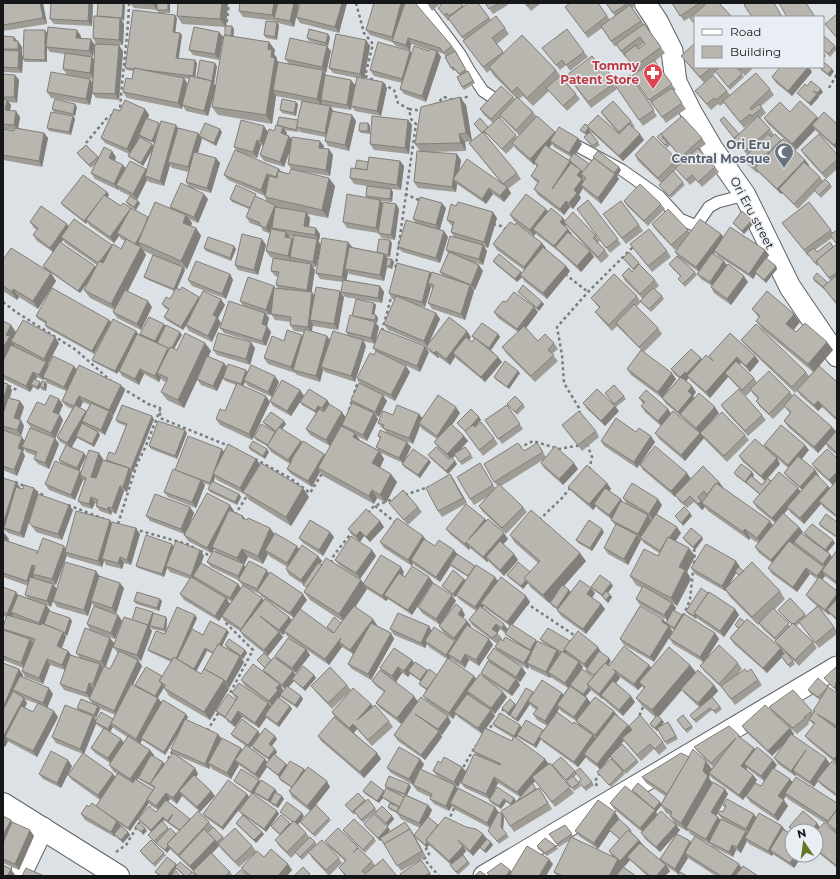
<svg xmlns="http://www.w3.org/2000/svg" width="840" height="879" font-family="Montserrat,sans-serif">
<style>
.lines{fill:none;stroke-linecap:round;stroke-linejoin:round}
.service-casing{stroke:#5d6267;stroke-width:13}
.minor-casing{stroke:#5d6267;stroke-width:23}
.secondary-casing{stroke:#5d6267;stroke-width:24}
.path{stroke:#797c7f;stroke-width:2.5;stroke-dasharray:3 3;stroke-linecap:butt}
.service{stroke:#fff;stroke-width:11}
.minor{stroke:#fff;stroke-width:21}
.secondary{stroke:#fff;stroke-width:22}
.wall{fill:#9f9c96;fill-rule:evenodd}
.shaded-wall{fill:#827f7a}
.building{fill:#b9b5af;stroke:#827f7a}
.labels{text-anchor:middle;stroke-width:3;stroke-linejoin:round;paint-order:stroke}
.health-label{font-size:12px;font-weight:bold;fill:#be3a42;stroke:#e9eef4;text-anchor:end}
.worship-label{font-size:12px;font-weight:bold;fill:#5b616d;stroke:#e9eef4;text-anchor:end}
.street-label{font-size:12px;fill:#151618;stroke:#e9eef4}
</style>
<rect width="100%" height="100%" fill="#dce1e6"/>
<g class="lines">
<g class="service-casing">
<g id="service">
<path d="M422,3l38,51 9,16 14,21 21,14"/>
<path d="M568,141l54,29 37,26 21,23 16,7 13,-19 9,-5 27,-7"/>
</g>
</g>
<g class="minor-casing">
<g id="minor">
<path d="M645,3l12,18 15,30 4,31 15,30 21,36 33,47 45,92 47,69"/>
<path d="M20,876l23,-48"/>
<path d="M484,876l353,-209"/>
</g>
</g>
<g class="secondary-casing">
<path id="secondary" d="M3,804l115,72"/>
</g>
<g class="path">
<path d="M356,3l8,30 9,11 -8,32 13,6"/>
<path d="M226,28l3,-25"/>
<path d="M383,84l11,6 4,13 11,6 2,10 5,5 -21,147"/>
<path d="M829,88l8,-14"/>
<path d="M459,99l11,-3"/>
<path d="M435,105l9,-8 9,3"/>
<path d="M409,109l14,2"/>
<path d="M117,112l3,-2c2,-36 8,-71 9,-107"/>
<path d="M86,143l20,-24 6,-4"/>
<path d="M405,194l16,7"/>
<path d="M493,224l8,2 5,4"/>
<path d="M565,274l23,18"/>
<path d="M3,302l13,10 60,38 35,31"/>
<path d="M382,331l10,-37"/>
<path d="M3,383l14,7"/>
<path d="M122,388l26,16 12,4v10l69,28"/>
<path d="M349,410l7,-23 4,-8"/>
<path d="M580,414l-1,-6 -15,-25 -2,-28 -5,-28 31,-35 47,-47"/>
<path d="M587,444l5,13 -3,13"/>
<path d="M519,448l14,-7 26,8 22,-4"/>
<path d="M255,459l35,19 20,15 13,-21"/>
<path d="M15,482l12,5"/>
<path d="M35,491l10,5"/>
<path d="M405,495l23,-8"/>
<path d="M68,505l36,14"/>
<path d="M375,506l21,17"/>
<path d="M368,513l6,-7 22,-8"/>
<path d="M235,515l13,-21"/>
<path d="M539,520l23,-22 9,-11"/>
<path d="M118,524l19,-60 8,-16 15,-38"/>
<path d="M134,529l53,15 7,4"/>
<path d="M200,551l13,6"/>
<path d="M331,563l3,-8 19,-24"/>
<path d="M526,603l51,34"/>
<path d="M683,616l7,-16 5,-48 -3,-6"/>
<path d="M226,618l-2,3 29,29 -25,47"/>
<path d="M499,716l6,-9"/>
<path d="M637,721l7,-16"/>
<path d="M207,731l12,-19"/>
<path d="M486,732l9,-10"/>
<path d="M168,759l5,-9"/>
<path d="M468,772l-4,-6 12,-21"/>
<path d="M597,786l-2,-5 5,-8"/>
<path d="M448,822l7,-16"/>
<path d="M431,843l-5,6 3,5 -5,5 15,17"/>
<path d="M116,852l10,-7 15,-25"/>
</g>
<use href="#service" class="service"/>
<use href="#minor" class="minor"/>
<use href="#secondary" class="secondary"/>
</g>
<g class="wall">
<path d="M3,3h40l4,21 -44,7z"/>
<path d="M51,3h42l-1,23 -38,-2 -4,-5z"/>
<path d="M125,3l-1,18 -2,-1 2,4 -1,21h-7l7,6 -4,49 -23,-2 -4,-5 -2,12 -39,-7 -4,-6 45,-9 1,-4 -26,-4 -4,-6 2,-15 -15,-2 -3,-4v14h-22l-2,-3 24,-26 34,3v2l12,19 -15,-2 16,4 2,-15 -3,-6 4,-21z"/>
<path d="M130,3h40v10h-11l-2,-3v-4v4l-23,-2z"/>
<path d="M178,3h50l-2,23 8,3 -1,8 36,5 6,8 -1,4 3,4v2l1,2 11,2 -4,-5 46,-8 -5,22 -2,-1 3,4 28,9 -4,25 -20,-3 2,4 19,4 4,6 -7,30 -21,-5 -3,-5v-4l-25,-5 -1,-2 -1,2 -14,-2 3,3 -1,2 3,1 2,3 33,7 -1,3 10,6 -3,21 -30,-5 35,15 -7,32 -21,-4 3,4 -1,9 11,7 -1,7h-1l3,4 27,-3 4,5 25,5 15,-9 -2,14h-3l1,2 6,3 -2,7 -4,-1 -1,-1 -3,14 -35,-7 -1,-2 -2,8 34,6 4,6 -2,11 -37,-6 -4,-5 2,-10 -23,-3 -4,-6 4,-27 -4,21h-3l2,3 -4,22 3,3 30,2 -6,33 -25,-4v-2l-1,7 18,9 18,-5 -2,-3 6,-16 22,-13 2,2 -2,10 4,3 -1,5h-1l3,4 -4,17 -12,-3 3,5 -11,36 -30,-10 -2,-2 -3,12 -23,-7 -2,-2 -27,-9 -4,-6 20,-17 18,-6 1,1 1,-4 -10,-1 -4,-6 1,-3 -16,-2 -4,-6 -1,1 -4,-1 3,4 -2,8 4,6 -5,14 -42,-13 -4,-5 23,-23 -3,-4 34,-15 1,2h3l-2,-3 2,-8 -3,-1 -4,-5 9,-12 -10,-2 -4,-6 4,-20 -1,2 -6,-2 -2,-4 -11,-4 -4,-6 3,-8 -17,-7 -2,-3 28,-2v1l9,4 -2,-5v-4v3l-37,-16 -4,-5 13,-24 -3,-4 34,-16h6l3,-6 21,-5 4,-19 -26,-5 -4,28 -54,-9 -6,-8 3,-18 -7,27 -22,-5 -3,-5 -1,3 -55,-11 -4,-6 9,-13 1,-8 -6,-1 -2,-2 50,-53 2,3 -2,14 7,3 -3,23 18,5 -2,14h2l20,-11 -3,18 2,2 9,-51v-8l-43,-3 -5,-8zM184,78l5,1 -3,12 1,-8zM261,145l2,1 -3,9 4,6 20,6 6,-16 -2,13 3,5 -2,5 -7,-2 -36,-17 11,3zM288,236l5,1v2l-1,-1z"/>
<path d="M347,3l-8,30 -39,-10 -4,-6 -2,10 -16,-4 -2,-2 -33,-4 -4,-6z"/>
<path d="M427,3h34l2,4 15,-4 13,17 14,8 4,6 -12,10 7,9 52,17 6,8 14,16 4,5 -13,12 -18,-20 -16,15 -10,-10 -4,3 14,13 3,4 19,17 27,11 -6,10 13,10 4,-5v-2l28,13 -4,6 2,3 -18,25 -17,-14 -1,-2 -4,7 2,3 -8,11 -3,-2 -6,8 -26,-20 -4,-6 4,-6 -3,-2 -4,-5 6,-9 -2,-3 -1,1 -18,-16 -2,-3 -8,8 -19,-20 -2,1 32,38 4,6 -13,10 3,4 -7,9 -11,-8 -7,10 -29,-20 -1,8 -38,-4 -4,-6 6,-31 -5,-7 51,-39 6,36 -7,1 1,9 -34,1 29,8 -2,10 42,13 -32,-40 13,-10 -8,-9 14,3 5,-4 -9,-8 -4,-6 33,-12 2,2 1,-1 -22,-22 -4,-6 -3,3 -20,-27 -3,-6 -15,-20 -1,1 -10,-13 3,-3 -1,-1 -8,7zM501,117l18,18 -2,2 -17,-18zM552,144l2,3 17,10 -2,4 -20,-13z"/>
<path d="M485,3h22l1,2 -15,9z"/>
<path d="M524,3h17l-10,8z"/>
<path d="M598,3l12,17 5,-4 -9,-13h28l2,3 -4,2 33,45 -10,8 21,29 -2,1 12,18 -20,14 -12,-18 -1,1 -21,-30 5,-4 -11,-16 -1,1 -9,-12 -1,2 -13,-19 -14,10 -23,-31zM644,43l1,1 -7,5v-1z"/>
<path d="M672,3h47l-24,14v8l-5,-7 4,-3 -10,6z"/>
<path d="M405,4l47,42 4,5 11,20h1l7,12 -11,7 -2,-3 -2,-12 -5,-5 -2,1 -2,-3 -5,-11 -2,-3 -6,-2 3,5 -15,45 -22,-8 -4,-5 2,-6 -28,-7 -4,-6 38,-20 -12,-4 -4,-4 -22,-7 -4,-5zM411,44l18,6v1l-17,3 -2,-3z"/>
<path d="M279,25l-2,15 -11,-2 -2,-3z"/>
<path d="M219,32l4,5 -4,23 -26,-5 -4,-5z"/>
<path d="M823,35l12,11 2,3 -7,8 -7,-7z"/>
<path d="M3,36l11,1 8,10v8l1,2 -1,16 -19,-1z"/>
<path d="M330,37l-2,9 -19,-5 -2,-3z"/>
<path d="M366,40l4,6 -6,32 23,10 -6,28 -26,-5 -4,-5 6,-28 -24,-5 -4,-5z"/>
<path d="M542,48l42,4 4,5 -18,14 -4,-6 -6,5z"/>
<path d="M823,51l3,5 -3,3z"/>
<path d="M681,56l14,11h41l8,10 -14,13 -14,-18 -12,11 -19,-22z"/>
<path d="M736,67h18l-9,9z"/>
<path d="M820,68l14,3 -4,6 -8,-6z"/>
<path d="M602,69l8,5 4,5 -3,2 6,8 -26,19 -20,-27z"/>
<path d="M812,72l-20,24 -16,-13 -4,-6z"/>
<path d="M3,74l12,1 4,5 -2,23 -8,-1 2,3 -1,6 10,6 -2,11 26,5 4,5 -6,29 -39,-7v-31l11,2 1,-1 -12,-1z"/>
<path d="M630,75l27,41 -14,10 -28,-41z"/>
<path d="M807,86l16,6 -4,4 -1,-1 1,2 -8,9 -12,-11 -2,-2z"/>
<path d="M770,89l4,6 -13,11 5,7 -6,5 10,11 4,6 1,-1 6,7 24,19 4,5 -1,1 12,11 3,4 7,3 2,3 -11,11 -6,-7 -17,18 -16,-16 -1,1 -23,-22 -1,1 -10,-9 -3,-6 3,-4 -10,-10 -3,-5v-1l-14,-18 19,14 15,-15 -10,9 -20,-25 -4,3 -2,-2 -7,6 -12,-14 -4,-5h32l3,4z"/>
<path d="M298,104l-2,12 -14,-3 -2,-3z"/>
<path d="M77,107l-2,9 -21,-4 -2,-3z"/>
<path d="M145,109l4,6 -1,4 11,4 19,5 21,8 23,-4 -6,14 -15,-8 -3,15 18,5 4,5 -9,30 -22,-6 -3,-5 2,-10 -16,-4 -2,-3 -6,21 -15,-4 -2,-2 -10,20 -4,-2 7,5 -4,7 -8,-5 -2,-3 4,-6 -10,-5 -1,-2 -1,1 -23,-11 -4,-6 5,-9 -5,4 -12,-12 -2,-3 9,-8 13,12h17l-1,4 11,7 20,1v1l6,-20 -9,16 -13,-8 -2,-2 1,-2 -24,-11 -4,-5 19,-27zM140,136v1l-4,6zM143,139l11,4 -1,3 -1,-2z"/>
<path d="M601,112l30,9 4,6 -2,1 11,12 -21,21 -33,-30v1l10,13 -6,4 -10,-12 2,-2 -4,-3 -2,-2 7,-5 32,9 -14,-16z"/>
<path d="M73,116l2,3 -4,16 -22,-4 -2,-3z"/>
<path d="M764,118h54l19,6v26l-22,-20 -19,20 -28,-26z"/>
<path d="M408,120l4,5 -3,29 -35,-4 -4,-6z"/>
<path d="M368,123l2,3v8l-9,-1 -2,-2z"/>
<path d="M662,134l40,4 4,6 -7,5 16,18 4,5 -17,15 -6,-7 -6,5 -14,-16 -2,3 11,13 -14,13 -12,-13 2,-2 -23,-22 -3,-6 42,4 3,4 3,-3 -18,-21 5,6 -3,3 -10,-11z"/>
<path d="M801,150l36,4v15l-11,10 -21,-23z"/>
<path d="M400,161l4,5 -3,24 -10,-1 2,3 -1,10 -11,-1 2,2 13,1 3,5 -4,31 -13,-2 -4,-5 -31,-5 -4,-6 24,-24 -1,-2 8,-9 -20,-3 -4,-6 5,-10 13,-6z"/>
<path d="M107,192l2,3 -2,2 14,9 10,3 17,8 23,-8 -1,-2 38,-8 -10,24 -9,-4 3,4 -1,3 5,2 5,8 -14,33 -3,-1 1,2 -8,18 3,2 19,7 26,8 -7,13 -6,24 -23,-11 -3,-5 -3,4 -17,-10 -2,-3 4,-7 -4,-3 -2,-3 8,-5 4,-8 -28,-12 -2,-2 9,-22 -9,-4 2,4 -18,36 24,16 -11,23 -24,-12 -4,-6 1,-2 -24,-12 -6,-8 4,-8 -8,11 -29,-20 5,8 -18,28 -19,-12 -2,3 -14,-9v-31l42,9 -2,-3 10,-14 -16,-11 -4,-6 4,-5 -3,-2 -4,-6 37,2 1,3 44,18 9,4 4,-8 -4,-2 -2,-3 -5,7 -24,-17 -3,-4 -1,2 -23,-18 -2,-3zM63,240l2,3 32,22 -1,2 -35,-24z"/>
<path d="M588,200l33,44 -11,9 -33,-44z"/>
<path d="M624,201l37,3 4,5 -17,17 -21,-20z"/>
<path d="M809,202l24,31 4,-3v75l-12,-15 -11,-9 -1,-3 15,5 2,-3 -11,-15 -2,1 -8,-11 -1,1 -26,-33zM832,238l5,7 -4,2 -16,5 -2,-2z"/>
<path d="M446,208l-6,22 8,7 -8,26 -38,-11 -4,-5 18,-24 -3,-4z"/>
<path d="M548,211l15,7 2,3 31,15 4,5 -2,2 7,7 4,6 -8,7 -35,-38 -1,1 7,8 -1,1 19,16 4,6 -13,15 -23,-21 -21,-16 -1,-2 -2,3 -20,-15 -4,-6z"/>
<path d="M497,218l-9,30 -4,-1 3,4 -4,14 -14,-4 14,10 -8,19h-2l1,1 -9,29 -33,-11 -4,-6 5,-14 -2,-2 -6,20 -9,-2 20,8 4,6 -11,24 42,-6 -2,3 3,2 2,-3 -2,-3 26,-2 2,3 -9,13 11,12 -17,20 -28,-23 -2,-2 -5,8 -11,-8 -1,1 -8,-6 -3,-6 -39,-16 -4,-6 11,-25h-3l-3,-6 41,-21 2,2 11,2 -3,-4 8,-19 -2,-3 8,-13 -3,-5 1,-6 -1,-1 -4,-5z"/>
<path d="M607,220l32,5 4,6 -17,13z"/>
<path d="M733,223h21l-10,11z"/>
<path d="M652,224l36,6 2,3 31,1 2,3 42,13 4,5 -3,4 10,7 1,3 -11,14 -10,-9 -3,5 -35,-23 -3,-4 -1,2 34,28 -17,23 -17,-12 -3,-6 1,-1 -11,-7 -4,-5 2,-2 -20,-14 -4,-6 5,-6 -5,4 -20,-21z"/>
<path d="M262,239l4,6 -8,30 -20,-5 -3,-5z"/>
<path d="M493,244l53,4v1l20,17 4,5 -23,28 -23,-18 -2,-4 -5,5 -22,-18 -2,-3 29,12 2,-3 -27,-20z"/>
<path d="M630,244l37,7 4,6 -19,15z"/>
<path d="M204,248l32,1 -5,12 -25,-10z"/>
<path d="M623,258l16,5 2,3 14,14 4,6 -4,3 7,7 2,3 -13,13 -10,-10 -5,5 22,21 4,6 -18,18 32,27 -14,19 -31,-23 -4,-6 14,-19 -24,-24 -5,5 -13,-14 -4,-5 4,-4 -8,-10 46,-2 3,5 3,-2 -18,-18 -3,-6 10,-3 2,-2z"/>
<path d="M669,264l26,8 2,3 -12,12 -7,-8 2,-3 -9,-9z"/>
<path d="M230,274l3,6 -7,19 -34,-13 -4,-6z"/>
<path d="M518,292l24,10 2,2 -5,7 -19,-17z"/>
<path d="M506,302l28,5 4,5 -12,16 12,13 16,2 4,6 -6,5 6,7 -23,21 -29,-29 -4,-6 16,-15 -20,-14 -4,-6z"/>
<path d="M752,309l48,13 -7,8 3,2 31,10 6,8 -14,16 18,16v39l-15,-14 -4,4 -17,-15 -4,-5 -2,2 -50,-48 -4,-5 65,32 3,4 4,-4 -51,-43 -6,-8 3,-3z"/>
<path d="M36,316l73,4 2,2 -17,32 -47,-26 -2,-3 1,-1 -8,-5z"/>
<path d="M3,321l8,4 5,7 43,11 -11,21h-1l1,2 29,3 48,21 -12,26 -1,-1 1,2 -8,18 -8,-4 3,4 -6,12 -17,-9 -5,9 12,6 2,3 -7,15 2,1 18,-19 4,6 -2,4 5,-2 9,-7 11,-28 -8,-3 -2,-3 38,-1 -21,53h-2l1,1 -5,19 -3,-1 -8,23 -4,-2 -1,3 -11,-4 -4,-5 1,-2 -2,-1 -3,6 -10,-3 -4,-5 7,-20 -2,-1 -8,20 -26,-10 -4,-6 27,-16 -11,-5 -2,-3 7,-15 -6,-3 -3,-5 15,-28 -6,-3 -4,-5 4,-10 -19,-8 -3,-4 -1,1 -6,-3 -1,3 5,4 4,-2 2,2 -1,7 -4,-1 -2,-3 -2,3 -5,-3 -3,5 -27,-13zM83,402l7,3 -4,7 -6,-4z"/>
<path d="M164,324l1,2 17,9 -8,14 3,1 28,-7 6,8 -3,5 19,11 52,15 -6,13 27,-5 4,6 -13,20 -18,-10 -3,-5 2,-4 -24,-11 -3,-4 -2,4 27,16 -18,38 -32,-15 -4,-6 9,-8 11,-26 -11,-4 -2,-3 -6,13 -16,-6 -4,-6 -13,29 -17,-8 -6,-8 5,-10 -3,-1 -2,-3 -2,4 -15,-8 -5,11 -17,-9 -3,-5 -2,3 -23,-12 -2,-2 44,-29 2,3 3,1 -1,-1z"/>
<path d="M730,333l29,28 -9,11 -9,-9 -2,1 15,14 3,5 33,9 3,4 39,31 4,4 1,-1v25l-8,-6 -3,-5 -8,9 -30,-26 -4,-6 6,-8 -2,-2 -3,-4 -12,12 -13,-12 -4,-6 2,-2 -4,-4 -3,-4 -5,5 -18,-19 -18,21 -19,-17 -2,-3 -3,3 10,11 -3,4 1,2 25,15 -18,20 44,2 4,5 -22,22 -23,-23 -4,-6 -16,-14 -2,-2 -16,-13 -4,-6 17,-20 -4,-3 -4,-6 31,-10h9z"/>
<path d="M255,348l-5,17 -33,-10 -4,-5z"/>
<path d="M373,348l56,4 -9,20 -20,-9 10,9 -15,29 -22,-11 14,11 -8,16 -3,-1 2,3 -11,22 -10,-5 3,4 18,10 -2,-3 4,-8 -2,-3 8,-4 -2,-3 -2,-1 -4,-5 15,-8 26,-1 3,4 38,-5 -8,12 12,11 4,5 -9,10 6,-4 8,11 -11,7 -7,-9 -3,2 5,6 -9,10 -18,-16 -2,-3 21,4v-1l-11,-10 -4,-6 3,-3 -15,-10 -2,-3 -7,18 -15,-6 13,9 -7,15h27l-11,16 -16,-11 -2,-3 1,-1 -22,-10 3,6 -4,9 17,14 -11,21 -9,-5 -3,6 -51,-28 -3,-4 -8,15 -21,-13 -4,-5 3,-5 -19,-12 -4,-6 -11,-6 -2,-3 21,-5 -10,-7 -2,-3 23,2 -4,5 20,14 22,11 1,1 5,-9 -20,-11 -4,-6 10,-16 -14,-8 -2,-3 27,-2 2,3v1l16,13 8,-14 -2,-3 10,-16 -4,-6 17,-23 2,-3z"/>
<path d="M520,373l-11,16 -13,-9 -2,-3z"/>
<path d="M3,383l9,7 -2,8 10,3 4,6 -4,13h1l3,6 -3,10 -16,-5 19,10 29,-4 -22,-9 -4,-6 18,-17 14,-6 4,6 -4,9 4,6 -8,19 4,5 -10,25 -11,-5 -4,-5 2,-3 -10,-4 -2,-3 -1,3 2,4 -8,20 -14,-6z"/>
<path d="M605,393l19,3 2,3 -10,8z"/>
<path d="M639,398l29,11 3,5 29,19 4,5 -19,23 -26,-22 -4,-6 6,-7 -16,-14 -4,-6 2,-2z"/>
<path d="M583,403l36,8 -14,15 -18,-17z"/>
<path d="M507,404h16l2,3 -8,8z"/>
<path d="M507,405l16,24 -21,15 -17,-24z"/>
<path d="M721,405l41,10 4,5 -18,16 -23,-25z"/>
<path d="M479,417l2,3 -4,5 17,13 4,6 -15,12 -18,-25 -6,-5 -2,-3z"/>
<path d="M562,425l34,6 3,6 -17,14z"/>
<path d="M636,432l19,10 -14,21 50,16 32,8v1l47,33 3,4 2,-2 -18,-15 -4,-6 7,-7 -13,-11 -11,-8 -2,-3 18,-1 2,3 -1,2 9,8 3,-4 -22,-19 -4,-6 28,-6 -3,-5 45,5 -7,9 13,11 4,6h-1l12,12 3,-3 -17,-15 -4,-6 25,-6v60l-14,-11 -2,-3 -17,20 -13,-11 -3,-4 -4,5 15,13 4,5 -1,1 11,9 -7,-6 -2,-3 31,10 -8,9 5,5 5,-7v35l-12,-9 -3,4 15,11v30l-7,-7 -1,1 -11,-8 16,20 3,3v4l-18,14 -19,-25 -4,3 17,16 4,6 -18,18 -12,-12 8,10 -5,4 -8,-11 -15,16 -33,-29 -4,-6 8,-9 -3,-4 46,23 3,5 1,-1 -6,-5 -3,-6 -13,-12 -4,-5 -1,1 -28,-28 -4,-6h-1l-30,-17 -4,-6 49,-1 -1,1 5,3 36,20 5,8 -11,11 16,16 2,-1 -14,-15 27,4 1,2 11,-10 -7,-6 -4,-5 11,-16 -7,-5 -13,18 -25,-18 -4,-6 4,-5 -13,-10 -4,-6 3,-4 -8,-5 -1,2 -41,-29 -3,-4 -3,3 -8,-8 -7,6 -8,-7 -3,-5 -1,1 -32,-27 -3,-5 -3,3 -33,-22 -3,-5zM777,458l11,10 -4,5 4,5 14,12 -1,2 -30,-11 -3,-3 12,-14zM736,573l3,3 -9,8 1,-2z"/>
<path d="M187,433l-10,26 -26,-10 -2,-3z"/>
<path d="M537,443l9,14 32,12 -15,16 -19,-17 -3,-5 2,-3 -42,26 22,21 4,5 -21,22 -24,-23 -3,-5 8,-9 -13,8 -4,-6 10,-36 15,25 3,-2 -4,-4 30,-31z"/>
<path d="M249,447l20,5 -4,7 -15,-9z"/>
<path d="M224,451l36,13 43,24 6,9 -18,29 -42,-26 -5,-7v1l-27,-14 -2,-3 -1,5 25,12 2,3 -4,8 -27,-13 -2,-3 2,-4 -7,-2 2,2 -9,23 -28,-11 -4,-5 11,-22z"/>
<path d="M450,474l4,6 13,23 -25,14 -4,-6z"/>
<path d="M3,478l13,4 4,6 3,1 11,-1 4,5 -7,22 38,-10 4,5 -11,30 -26,-8 -7,-10 -5,16 -16,-5 -2,-2 -3,-1z"/>
<path d="M607,483l4,6 -2,2 14,12 12,5 -8,-4 -4,-6 39,7 -5,9 24,19 -6,8 20,15 -8,16 4,7 -14,27 -5,-3 4,5 -2,3 8,5 33,17 4,6 -13,20 32,4 4,6 -6,7 11,-4 4,-3 11,16 -27,20 -12,-16 -19,-18 -4,-5 3,-4 -30,-18 -4,-6 5,-8 -5,-3 -15,35 -30,-17 -4,-6 43,-20 3,4 1,-3 -27,-15 -4,-6 6,-11 -6,-3 -6,-9 28,-20 1,-3 -15,-10 -3,-4h-1l1,1 -13,25 -20,-11 -4,-6 12,-22 -5,-6v-1l-13,-10 -2,-3 -3,4 -21,-18 -4,-5z"/>
<path d="M389,503l29,4 4,5 -14,13 -15,-17z"/>
<path d="M190,507l4,6 -5,13 45,-15v1l12,8 29,14 24,15 19,7 4,5 -2,3 2,1 39,15 3,3 40,-11 -1,3 2,2 28,5 -21,33 -24,-16 -2,2 -19,-12 -12,18 22,18h-1l15,8 3,6 -23,41 -19,-11 -4,-5 5,-10 -11,-7 -13,18 -41,-28 -3,-4 -2,2 -3,-2 3,4 -15,19 -24,-19 -4,-6 -14,-9 -4,-5 -3,4 -35,-21 -4,-6 10,-15 -20,-7 -3,-4 -3,9 -26,-9 -2,-2 38,-20 30,10 -3,7 37,21 3,4 2,-2 -5,-6 -27,-13 -4,-5 9,-10 -2,-3 -3,4 -23,-12 -4,-6v-1l-34,-13 -4,-5zM268,554l1,2 18,11 -1,2 3,6 15,10 3,3 -3,4 6,8 32,21 -1,2 -14,4 6,6 -34,-23 8,-10 -38,-26 -24,-7 -1,-2 4,-8 15,7zM247,588l13,6 1,2 33,22 -2,2 -3,-3 -25,-17 -2,-2zM227,599l5,3 -9,13 7,-11z"/>
<path d="M485,519l23,20 -5,5 11,10 4,6 -14,16 -16,-15 -1,1 -17,-14 -1,2 -19,-16 -4,-5z"/>
<path d="M110,520l2,3 28,11 -9,31 -7,-2 -2,6 -16,-4 -2,-4 -2,6 -34,-10 -1,-2 -11,30 -3,-1 4,5 -6,18 -5,-2 4,6 22,10 -5,15 -2,-1 1,2 -4,11 6,3 3,4 9,3 -4,-5 34,-15 4,5 18,-23 21,-8v1l13,4 1,3 -1,12 -14,-3 -1,-2 -1,1 2,3 -11,30 -9,-3 6,2 4,6 -9,19 3,1 26,-10 9,-14 -21,-10 -2,-2 17,-16 30,-19 2,3 -5,11 11,6 26,-3 -7,14 13,8 -8,-6 -2,-3 20,5 2,3 -4,6 -2,-1 3,4 -15,26 -1,-1 1,2 -19,31 -41,-24 -5,-8 -6,10 4,5 26,14 -2,2 56,32 4,-5 -13,-9 -2,-3h29l-10,14 15,11 2,4 2,-3 -16,-11 -1,-3 25,-7 -5,7 3,3 2,3 -2,3 12,10 17,4 1,2 25,16 -14,18 15,15 -16,17 -15,-15 10,-11 -18,-14 -3,-6 3,-3 -11,-7 -2,-4 -12,-10 -8,12 -20,-14 -8,14 -19,-10 -2,-3 -1,3 -33,-14 19,13 3,6 -2,3 15,14 4,5 -15,16 -18,-16 -5,8 -7,-5 -2,3 22,18 19,2 4,5 11,11 28,8 4,5 8,6 24,7 4,6 -5,6h-39l-3,-3 -4,-5 13,-14 -15,13 -17,-17 -4,-6 1,2 -7,7 18,19 3,4h-36l-4,-5 -23,-22 -3,4 -11,-10v1l-8,-9 3,-3 -11,-10 -2,-3 -8,12 -10,-7 8,8 2,3 -7,8 -8,-7v1l-30,-17 -4,-6 8,-7 7,-1 4,-6 -28,-20 -4,-5 15,-21 -27,-11 -4,-6 26,-27 -1,-2 15,-5 -3,-4v-1l-25,-8 -4,-6 5,-14 -15,-5 -7,19 -18,-7 -3,-6 1,-3 -20,-8v-33l3,-10 -3,-1v-29l13,5 2,3 10,3 -3,-3 3,-9 -25,-9v-44l6,6 -1,2 30,11 27,-4zM113,647l4,5 1,1 -8,16 -4,-2zM207,651l6,3 -12,20 -5,-3zM99,708l16,7 -2,4 -17,1 -2,-3 2,1 4,-9zM96,724l7,5 -12,19 4,5 15,10 -1,2 4,6 4,3 -2,3 -31,-23zM113,727l2,2 12,8 -3,6 -14,-11zM179,732l-8,17 3,5 -9,10 -2,-2 -10,-6 1,-1 -14,-12 2,-3 23,15zM138,778l2,2 12,7 2,2 -1,1 -16,-10zM149,803l1,2 8,5 -2,2 -18,7zM164,820l5,4 10,7 -3,3 -7,-5 -6,-7z"/>
<path d="M380,521l4,6 -14,15 -6,-6 -4,6 -8,-7 -4,-6z"/>
<path d="M837,522v16l-16,-11 -2,-3z"/>
<path d="M604,532l-12,19 -14,-8 -2,-3z"/>
<path d="M510,535l76,26 -22,25 5,4 2,2 24,1 -3,5 9,6 4,5 -19,25 -25,-18 -4,-6h1l-6,-4 -2,-3 3,-5 -4,5 -19,-16 -2,-4 -5,6 -14,-11 -2,-3 23,-3 8,-9 -23,-20z"/>
<path d="M423,536l3,5 9,5 19,4 3,4 18,12 20,11 3,4 28,15 4,6 -18,23 25,17 13,5 -8,-5 -2,-3 30,2 31,11v1l10,8 -3,4 43,2 39,-2 6,7 18,13 4,6 -6,6 10,12 -6,5 -4,-4 -16,13 -6,-8 9,-8 -14,-13 -3,-4 -23,27 5,5 -2,3 8,-1 8,15 -11,6 -9,-15 -1,1 -5,-4 -2,-3 5,-7 -13,-11 -6,-8 8,-9 -2,-3 -4,4 -18,-13v1l-4,5 19,19 -12,14 -18,-15 -2,-2h-1l-11,-9 -5,6 1,2 3,4 27,14 12,10 34,16 4,6 -8,7 -5,-6 -13,12 -17,-20 -7,8 20,11 2,2 -13,12 -16,-17 -7,10 20,4 2,3 -14,13 -14,-15 3,-3 -12,-9 -2,-3 -8,10 -35,-25 -2,-3 -5,9 -17,-10 -1,-2 -2,2 29,21 4,5 3,2 9,-9 15,15 16,10 2,3 -8,6 -7,-9 2,-3 -4,-5 -3,3 7,9 -7,5 -7,-10 -11,-12 18,24 -19,14 -20,-26 -2,3 3,5 3,-1 13,21 -38,23 -4,-6 1,-21 -5,-3 -5,7 -10,-6 -2,-3v-1l-24,-11 -4,-5 1,-4 -4,8 -2,-1 2,3 37,18 3,5 4,2 2,3 -1,13 6,7 -10,7 -11,-13 2,-3 -36,-19 -2,-3 -3,5 -15,-7 -4,-5v-2l-13,-6 -4,-6 -22,-12 -4,-5 37,-4 -3,6 23,10 -7,-4 -4,-5 8,-8 21,4 4,5 10,-18 -3,-3 9,-17 -24,-17 -2,-3 -3,5 -26,-18 -4,-5 3,-6 -5,-4 -2,-2 1,-3 -10,-7 -2,3 -6,-4 -6,9 22,19 33,21 -9,13 -2,-1 2,3 -17,23 -27,-19 -4,-6 21,-30 -14,19 -21,-16 -4,-5 8,-11 -8,-6 -4,-5 11,-8 -3,-5 32,-8 2,4 14,7 9,4 10,-16 -18,-12 -2,-3 -2,4 -31,-13 -4,-6 39,-3 3,5 23,10 1,1 -13,-10 -4,-6 1,-1 -18,-12 -4,-6 38,-6 -15,23 24,-9 -2,3 4,3 4,5 -1,1 19,12 4,6 -14,21 -10,-6 -4,8 -13,-8 -1,-2 -1,2 26,19 8,-2 -3,-4 8,-11 -2,-4 11,-7 -3,-4 3,-5 -2,1 -23,-17 -4,-6 7,-9 -16,-11 -4,-5 -1,2 -11,-9 -2,-2 22,-7 2,1 2,-3 -16,-10 -1,-2 -11,17 -26,-17 -1,-2 -1,3 -28,-18 -4,-6zM484,606l1,2 25,18 -2,3 -25,-22zM500,629l5,4v1l2,2 22,15 -28,-12 1,-1 -5,-5zM507,657l21,12 1,-3 2,3 19,9 1,-1 1,1 16,10 -5,7 -30,-3 -17,13 -1,-1 -13,4 2,3 5,5 1,-1 2,3 6,4 12,-18 2,3 4,3 -3,4 4,6 10,6 -4,4 -50,-6 2,3 18,11 -1,3 -26,-13 9,-12 -4,-5 4,3 12,-17 -4,-5 -14,-11 23,15 8,-11 -2,-4 2,1 6,-9zM580,663l7,6 -1,1 2,3 6,3 -1,1 -15,-3 5,-7zM559,709l2,2 15,10 3,4 -6,-1 -16,-12zM498,783l22,14 -4,5v-1l-2,-3 -20,-8z"/>
<path d="M334,537l-11,19 -20,-13 -4,-5z"/>
<path d="M683,538l20,1 -8,11 -10,-9z"/>
<path d="M372,550l4,6 -16,23 -21,-14 -4,-5z"/>
<path d="M96,571l3,5 25,12 -8,26 -13,-4 15,5 4,6 -7,18 -25,-9 -3,-6 7,-18 -2,-3 -4,13 -31,-9 -4,-6z"/>
<path d="M613,586l-5,6 4,5 -4,6 -4,-4 -2,-3 -9,-6 -2,-3z"/>
<path d="M134,601h28l-3,10 -23,-7z"/>
<path d="M735,609l4,6 -15,22 -26,-18 -1,-2 -1,2 -8,-5 -2,-3z"/>
<path d="M306,649l4,6 -14,18 -3,-2 3,4h18l2,3 -11,13 -11,-10 -6,6 13,9 2,3 -6,9 -15,-10 -1,-2 -2,3 11,7 2,3 -13,18 -13,-9 -7,10 -17,-11 -7,10 -7,-5 -2,-3 -8,-5 -2,-3 20,-12 -4,-6 35,9 -22,-16 -4,-6 26,-5 -4,-5 2,-2 -8,-8h14l6,-1 -2,-3zM281,686l4,3 -4,5v-1l2,-3z"/>
<path d="M3,663l16,6 4,6 -1,1 31,18 -6,14 11,9 -21,40 -28,-15 -1,-1 -3,6 -2,-1zM24,699l14,5 -5,8 -8,-4 2,-5z"/>
<path d="M347,685l4,5 -19,19 -17,-18 -4,-5z"/>
<path d="M828,687l1,2 8,4v36l-2,-1 2,1v35l-28,-23 -4,-5 9,-11 -4,-4 -2,2 1,1 -12,10 -24,-22 -4,-5 43,4 1,2 1,-1 -1,-1 8,-12 -1,1 -10,-7 -2,-3z"/>
<path d="M371,704l2,3 16,14 4,6 -21,19 -15,-17 -3,4 23,20 4,6 -17,19 -43,-37 -3,-5 17,-18 -3,-6z"/>
<path d="M683,715l10,13 -6,5 -10,-13z"/>
<path d="M742,726l48,2 4,6 -2,1 38,29 7,1v32l-16,-12 -3,-4 -4,6 -18,-12 -1,1 -17,-12 -4,-6 11,-16 -13,14 -26,-24z"/>
<path d="M739,735l4,5 11,8 1,2 22,15 -3,4 18,13 45,21v65l-21,-17v-20h-24v1l-3,-5h31l12,2 -4,-4 -40,-26 -2,-3 -3,4 5,6 -10,15 -28,-19 -4,-6 2,-3 -5,7 -31,-22 -2,-3 -1,3 3,4 13,7 3,5 -12,22 4,3h2l-4,-5 5,-2 2,-4 -2,-3 34,13 35,37h11l-9,13 -20,-13 -1,-1 -1,2 -23,-12 -2,-3 -6,12 -5,-3 -3,7 -20,-10 -3,-3 -20,-10 -2,-4 -1,1 -11,-6 4,5 -3,4 14,8 67,34h-42l-28,-18 -10,16 -12,-8 4,5 -5,5h-18l-17,-16 -6,7 -2,-2 1,2 13,9h-79l-3,-4 16,-32 -11,7 -10,-13 16,-9 9,12 -1,1 39,18 -3,-5 10,-12 -9,-8 -12,18 -19,-13 -4,-5 44,-13 -4,5 15,6 2,2 -1,1 8,8 4,5 20,18 -3,-4 16,-25 -16,18 -15,-13 -4,-6 1,-1 -28,-23 -4,-6 24,-10 -2,-3 29,14 4,-8 -19,-13 -4,-6 47,-20 17,4 6,8 1,-2 -15,-15 -4,-5zM747,768l1,1 16,12 -3,5 -6,-3 2,-3 -11,-11zM661,805l5,8 4,2v1l5,8 -17,-9 -2,-3z"/>
<path d="M72,766l-11,22 -18,-9 -4,-5z"/>
<path d="M259,780l1,2 15,7 2,3 -1,1 8,6 -6,9 -6,-3 -2,-3v1l-14,-8 -2,-2 -1,1 24,17 2,3 -13,18 -20,-15 16,15 2,2 -8,9 -18,-17 -2,-3 7,-7 -4,-5 13,-17 -16,-11 -2,-2z"/>
<path d="M385,786l26,1 -4,8 21,10 4,5 -4,8 10,7 28,2 17,7 4,5 6,6 -7,8 -6,-5 -7,8 -9,-8 2,3 -3,4 7,9 -12,11 -8,-10h1l-22,-20 -2,3 -11,-10 -2,-3 6,-7 -19,-9 -4,-6 -7,-3 -2,-3 5,-2 -9,-6 -1,-1 -4,5 -14,-9 -2,-3h22l1,-3zM393,792l12,4 -1,1z"/>
<path d="M247,794l2,3 -26,33 -18,-13 -2,-3z"/>
<path d="M365,800l1,1 9,7 2,3 -3,3 16,16 -2,2 17,-10 9,13 12,22 -25,14 -20,-31 -1,1 -14,-14 -2,-3 9,-10 -10,9 -8,-10 -1,2 -9,-10z"/>
<path d="M280,812l24,4 -6,8 8,9 4,5 5,4 2,3 22,13 3,5 -13,13 -17,-18 -3,-5 -7,7 -6,-7 -5,5 -12,-12 -4,-6 5,-5 -7,-6 -2,-3 19,-3 1,1 1,-2 -10,-8z"/>
<path d="M375,813l17,3 2,3 -6,7 -11,-10z"/>
<path d="M3,816l31,20 -15,34 -16,-7z"/>
<path d="M343,830l31,8 2,3 -11,12 -20,-20z"/>
<path d="M325,841l35,9 12,11 3,4 22,11h-52l-6,-8 6,-7 -16,-14z"/>
<path d="M537,846h19l2,3 -11,7 -9,-7z"/>
<path d="M140,851l24,2 2,2 -11,12 -13,-13z"/>
<path d="M421,860l11,16h-31z"/>
<path d="M176,864l1,1 20,11h-13l-8,-7 -3,4 7,3h-21l-4,-4z"/>
</g>
<g class="shaded-wall">
<path d="M40,3h3l4,21 -4,-6z"/>
<path d="M89,3h4l-1,23 -4,-5z"/>
<path d="M123,3h2l-1,18 -2,-3z"/>
<path d="M153,3h4v7l-4,-6z"/>
<path d="M168,3h2v10l-2,-3z"/>
<path d="M222,3h6l-2,24 -6,-8z"/>
<path d="M274,3h4l-4,15 2,3 -4,-6z"/>
<path d="M294,3h5l-5,24 -4,-6z"/>
<path d="M342,3h5l-8,30 -4,-6z"/>
<path d="M401,3h3l2,3 -10,37 -4,-6z"/>
<path d="M175,15l2,3 -2,17 -2,-3z"/>
<path d="M120,18l4,6 -1,21 -4,-5z"/>
<path d="M277,22l2,3 -2,15 -2,-3z"/>
<path d="M232,26l2,3 -1,13 -2,-3z"/>
<path d="M45,30l2,3 -1,14 1,1v14l-2,-2z"/>
<path d="M77,30l4,6 -1,7 -4,-5z"/>
<path d="M219,32l4,5 -4,23 -4,-6z"/>
<path d="M180,33l2,2 -4,25 -2,-2z"/>
<path d="M328,34l2,3 -2,9 -2,-3z"/>
<path d="M14,37l4,5 -4,-1z"/>
<path d="M408,38l3,6 -1,7 -4,-6z"/>
<path d="M91,39l4,6 -2,12 -4,-6z"/>
<path d="M366,40l4,6 -6,34 -4,-6z"/>
<path d="M18,41l4,6v8l1,2 -1,16 -4,-5 1,-16 -1,-3z"/>
<path d="M269,42l6,8 -1,4 3,4v2l4,6 -8,24 3,6 -4,28 -6,-9 5,-58 -3,-8z"/>
<path d="M119,45l4,6 -4,49 -4,-6z"/>
<path d="M327,46l4,5 -5,22 -4,-6z"/>
<path d="M410,51l4,5 -8,28 -4,-5z"/>
<path d="M437,51l4,6 -15,45 -4,-6z"/>
<path d="M92,57l4,6 -2,16 -4,-6z"/>
<path d="M195,60l2,3 -2,16 -2,-3z"/>
<path d="M215,63l2,3 -3,18 2,3 -8,29 -4,-5z"/>
<path d="M808,67h1l3,5 -20,24 -4,-5z"/>
<path d="M832,69l2,2 -4,6 -2,-3z"/>
<path d="M323,70l4,6 -6,24 1,2 -1,3 -4,-6z"/>
<path d="M15,75l4,5 -2,23 -3,-6z"/>
<path d="M184,78l3,5 -5,26 -4,-6z"/>
<path d="M90,79l4,6 -4,20 -4,-6z"/>
<path d="M351,80l4,5 -4,25 -4,-5z"/>
<path d="M383,82l4,6 -6,28 -4,-5z"/>
<path d="M821,89l2,3 -4,4 -2,-3z"/>
<path d="M817,94l2,3 -8,9 -2,-3z"/>
<path d="M460,97l6,8 6,36 -6,-8z"/>
<path d="M7,100l4,5 -2,11 -4,-6z"/>
<path d="M296,102l2,2 -2,12 -2,-3z"/>
<path d="M75,104l2,3 -2,9 -2,-2z"/>
<path d="M330,106l4,6 -5,26 -4,-5z"/>
<path d="M145,109l4,6 -18,40 -4,-6z"/>
<path d="M16,111l4,6 -2,13 -4,-5z"/>
<path d="M352,115l4,6 -7,30 -4,-6z"/>
<path d="M73,116l2,3 -4,16 -2,-3z"/>
<path d="M817,117l4,6 -9,2 3,5 -19,20 -4,-6z"/>
<path d="M408,120l4,5 -3,29 -4,-6z"/>
<path d="M159,123l-5,20 -2,-2z"/>
<path d="M368,123l2,3v8l-2,-3z"/>
<path d="M176,125l4,6 -12,31 2,3 -6,21 -4,-5z"/>
<path d="M264,126l4,6 -4,14 -4,-5z"/>
<path d="M283,127l4,6 -2,6 -4,-6z"/>
<path d="M588,128l2,3 -3,5 -2,-3z"/>
<path d="M220,129l2,3 -6,14 -2,-3z"/>
<path d="M555,132l4,6 -9,3 2,3 -17,19 -1,-1 1,2 -1,1 -4,-6z"/>
<path d="M44,133l4,5 -6,29 -3,-6z"/>
<path d="M198,133l4,6 -10,34 -4,-6z"/>
<path d="M459,134l6,8 1,9 -5,-8z"/>
<path d="M640,134l4,6 -21,21 -4,-5z"/>
<path d="M289,136l4,5 -9,26 -4,-5z"/>
<path d="M578,138l4,6 -9,14 -4,-5z"/>
<path d="M257,140l4,5 -4,13 -4,-6z"/>
<path d="M320,141l4,5 -2,8 -3,-6z"/>
<path d="M837,141v9l-3,-5z"/>
<path d="M152,144l2,3 -11,19 -2,-3z"/>
<path d="M329,149l4,6 -3,21 -4,-6z"/>
<path d="M112,151l4,6 -3,7 -4,-6z"/>
<path d="M457,154l4,6 -4,22 -4,-3 4,5 -1,8 -4,-5z"/>
<path d="M216,158l4,5 -9,30 -4,-5z"/>
<path d="M805,160l4,5 -26,28 -4,-4 3,4 -1,1 -4,-5z"/>
<path d="M400,161l4,5 -3,24 -4,-5z"/>
<path d="M570,161l4,6 -22,22z"/>
<path d="M123,165l4,5 -11,15 3,4 -1,1 -4,-6z"/>
<path d="M619,167l2,3 -4,6 2,3 -18,25 -3,-6z"/>
<path d="M146,169l4,6 -5,1 2,4 -10,20 -4,-6z"/>
<path d="M279,169l4,5 -3,9 -4,-6z"/>
<path d="M581,170l4,5 -4,-1 2,3 -1,2 4,6h-5l2,3 -4,7 2,3 -8,11 -4,-6 5,-13 3,-15z"/>
<path d="M267,174l4,5 -6,17 -4,-6z"/>
<path d="M329,178l6,8 -7,32 -6,-8z"/>
<path d="M507,187l4,6 -7,9 -4,-6z"/>
<path d="M489,188l4,6 -7,10 -4,-5z"/>
<path d="M391,189l2,3 -1,10 -2,-3z"/>
<path d="M107,192l2,3 -21,27 -2,-2 1,2 -1,2 -2,-3z"/>
<path d="M204,194l4,5 -10,24 -4,-6z"/>
<path d="M380,200l4,5 -4,28 -4,-5z"/>
<path d="M138,201l2,2 -4,7 -2,-3z"/>
<path d="M566,201l4,6 -6,8 -4,-6z"/>
<path d="M442,203l4,5 -7,23 -3,-6z"/>
<path d="M396,204l3,5 -4,31 -4,-5z"/>
<path d="M275,205l4,5 -10,23 -3,-5z"/>
<path d="M131,208l3,6 -17,19 2,3 -5,7 -4,-6z"/>
<path d="M546,209l4,5 -17,15 3,4 -2,3 -4,-6z"/>
<path d="M306,212l4,6 -2,13 -4,-5z"/>
<path d="M493,212l4,6 -9,30 -4,-6z"/>
<path d="M186,215l6,8 -3,8 -6,-8z"/>
<path d="M150,218l-12,24 8,13 -29,57 -6,-8 24,-60z"/>
<path d="M563,218l4,6 -3,-2 2,3 -2,3 -4,-6z"/>
<path d="M752,220l2,3 -10,11 -2,-3z"/>
<path d="M67,224l4,6 -10,7 2,3 -9,13 -4,-5z"/>
<path d="M196,228l5,8 -14,33 -6,-8z"/>
<path d="M316,228l4,6 -1,7 -4,-6z"/>
<path d="M568,229l4,5 -13,16 -4,-3 3,4 -4,-5z"/>
<path d="M444,231l4,6 -8,26 -4,-5z"/>
<path d="M286,232l4,6 -5,-1z"/>
<path d="M721,234l4,5 -11,12 1,1 -15,21 -4,-6z"/>
<path d="M292,238l4,6 -6,13 2,5 -4,-6z"/>
<path d="M262,239l4,6 -8,30 -4,-5z"/>
<path d="M317,239l4,6 -5,22 -3,-5z"/>
<path d="M390,240l2,3 -2,14 -2,-2z"/>
<path d="M348,242l4,5 -7,22 3,3 -2,11 -4,-6z"/>
<path d="M542,243l4,5 -18,25 -4,-6z"/>
<path d="M112,245l-9,24 -4,-5z"/>
<path d="M483,245l4,6 -4,14 -4,-6z"/>
<path d="M234,246l2,3 -5,12 -1,-3z"/>
<path d="M765,250l4,5 -12,19 -2,-2 1,2 -3,5 -4,-5z"/>
<path d="M590,251l4,6 -13,15 -4,-6z"/>
<path d="M384,254l4,5 -2,7 1,1 -3,14 -4,-6z"/>
<path d="M392,259l2,3 -2,7 -2,-3z"/>
<path d="M724,261l4,6 -14,21 -4,-6z"/>
<path d="M311,264l4,6 -4,26 -4,-6z"/>
<path d="M479,265l4,6 -8,19 -4,-5z"/>
<path d="M95,266l2,3 -17,24 -2,-2z"/>
<path d="M566,266l4,5 -23,28 -4,-6z"/>
<path d="M776,266l1,3 -11,14 -2,-3z"/>
<path d="M183,267l2,3 -9,21 -2,-2z"/>
<path d="M430,272l4,5 -6,6 3,4 -6,20 -3,-5z"/>
<path d="M521,272l2,3h-3l2,2 -5,5 -2,-3z"/>
<path d="M51,273l5,8 -18,28 -5,-8z"/>
<path d="M230,274l3,6 -7,19 -4,-5z"/>
<path d="M744,276l4,6 -17,23 -4,-6z"/>
<path d="M470,285l4,6 -9,29 -4,-6z"/>
<path d="M274,286l4,6 -8,23 -4,-5z"/>
<path d="M380,286l4,6 -2,11 -4,-5z"/>
<path d="M13,289l6,8 -2,3 -5,-8z"/>
<path d="M340,291l4,6 -6,33 -4,-6z"/>
<path d="M312,292l4,6 -6,22 3,4 -2,9 -3,-6z"/>
<path d="M199,297l2,3 -18,30 -2,-3z"/>
<path d="M221,299l4,6 -7,13 3,5 -9,19 -4,-6 5,-21z"/>
<path d="M148,301l4,6 -11,23 -4,-6z"/>
<path d="M542,302l2,2 -5,7 -2,-3z"/>
<path d="M374,303l2,2 -2,12 -2,-3z"/>
<path d="M534,307l4,5 -17,23 -4,-6z"/>
<path d="M265,313l4,5 -3,12 -4,-6z"/>
<path d="M436,313l4,6 -13,28 -3,-6z"/>
<path d="M794,314l6,8 -8,10 -6,-8z"/>
<path d="M376,315l2,3 -1,5 -2,-3z"/>
<path d="M109,320l2,2 -17,32 -2,-3z"/>
<path d="M375,322l4,5 -4,17 -4,-6z"/>
<path d="M164,324l2,3 -9,17 -2,-3z"/>
<path d="M11,325l6,9 -6,7 4,5 -12,21v-19l3,-13z"/>
<path d="M267,326l4,6 -5,14 -4,-5z"/>
<path d="M136,331l2,3 -21,40 -2,-3z"/>
<path d="M467,331l4,6 -15,19 -3,-3 2,4 -5,8 -4,-6z"/>
<path d="M180,332l2,3 -10,17 -2,-2z"/>
<path d="M498,334l2,3 -9,13 -2,-2z"/>
<path d="M302,335l4,6 -13,29 2,3 -4,-6z"/>
<path d="M327,336l4,5 -10,26 2,3 -3,12 -4,-6z"/>
<path d="M55,337l4,6 -11,21 -4,-5z"/>
<path d="M363,340l3,6 -11,36 -4,-6z"/>
<path d="M251,342l4,6 -5,17 -4,-6z"/>
<path d="M827,342l6,8 -19,22 -6,-8z"/>
<path d="M205,343l6,8 -27,57 -6,-8z"/>
<path d="M425,346l4,6 -9,20 -3,-6z"/>
<path d="M168,348l4,6 -15,19 4,5 -2,4 -4,-6z"/>
<path d="M436,351l3,6 -1,1 -4,-5z"/>
<path d="M755,356l4,5 -9,11 -4,-6z"/>
<path d="M498,357l4,5 -17,20 -4,-5z"/>
<path d="M737,357l4,6 -12,14 -4,-4 3,4 -18,21 -4,-6z"/>
<path d="M701,358l4,6 -16,13 -3,-3z"/>
<path d="M46,362l4,5 -7,10 1,2 -1,1 -4,-5z"/>
<path d="M224,363l4,5 -11,23 -4,-5z"/>
<path d="M74,366l4,5 -10,21 -4,-5z"/>
<path d="M406,366l4,6 -15,29 -4,-6z"/>
<path d="M140,369l4,5 -5,11 -4,-6z"/>
<path d="M246,370l2,3 -4,7 1,2 -2,5 -2,-3z"/>
<path d="M518,371l2,2 -11,16 -2,-2z"/>
<path d="M33,372l4,5 -4,8 -2,-1 2,3 -3,5 -4,-6z"/>
<path d="M685,372l4,6 -5,5 -4,-6z"/>
<path d="M672,373l4,6 -14,19 -4,-6z"/>
<path d="M275,376l4,6 -7,15 -4,-5z"/>
<path d="M40,382l2,3 -4,5 -1,-3z"/>
<path d="M45,382l2,2 -1,7 -2,-3z"/>
<path d="M8,384l4,6 -9,29v-18z"/>
<path d="M121,385l4,5 -12,26 -4,-6z"/>
<path d="M692,386l4,6 -3,4 3,4 -16,14 2,3 -4,-5 10,-21z"/>
<path d="M300,390l4,6 -13,20 -4,-5z"/>
<path d="M383,395l4,6 -8,16 -4,-5z"/>
<path d="M79,396l4,6 -5,10 -4,-6z"/>
<path d="M266,396l4,6 -18,38 -3,-6z"/>
<path d="M59,399l4,6 -6,13 -4,-6z"/>
<path d="M327,400l2,3 -5,8 -2,-3z"/>
<path d="M20,401l4,6 -6,17 -4,-6z"/>
<path d="M818,401l4,6 -4,4 -4,-6z"/>
<path d="M318,406l2,2 -4,6 -1,-3z"/>
<path d="M615,406l4,5 -14,15 -4,-5z"/>
<path d="M456,407l4,6 -19,28 -4,-5z"/>
<path d="M715,407l4,6 -19,20 -4,-5z"/>
<path d="M668,409l4,6 -10,12 -4,-6z"/>
<path d="M86,411l4,5 -8,5 3,3 -9,12 1,2 -6,10 -4,-5z"/>
<path d="M109,411l4,6 -8,18 -4,-5z"/>
<path d="M342,412l4,6 -16,28 -4,-6z"/>
<path d="M374,413l4,6 -11,22 -4,-6z"/>
<path d="M419,414l4,5 -4,4 1,3 -7,18 -4,-6z"/>
<path d="M60,415l3,5 -8,19 -4,-6z"/>
<path d="M152,416l2,3 -21,53 -2,-3z"/>
<path d="M479,417l2,3 -13,14 -2,-3z"/>
<path d="M21,420l3,6 -3,10 -4,-6z"/>
<path d="M284,421l2,3 -8,10 -2,-3z"/>
<path d="M832,427l4,5 -18,21 -4,-6z"/>
<path d="M185,430l2,3 -10,26 -2,-3z"/>
<path d="M98,432l2,3 -6,12 -2,-3z"/>
<path d="M355,433l6,9 -8,-5z"/>
<path d="M700,433l4,5 -19,23 -4,-6z"/>
<path d="M464,436l4,5 -17,19 -4,-6z"/>
<path d="M651,436l4,6 -18,26 -3,-6z"/>
<path d="M22,437l4,6 -4,4 2,2 -1,3 2,4 -8,20 -3,-6 4,-22z"/>
<path d="M55,438l4,6 -10,25 -4,-6z"/>
<path d="M301,441l3,5 -12,14h-1l3,3 -2,2 -4,-5z"/>
<path d="M407,442l4,5 -8,16 -4,-5z"/>
<path d="M805,445l4,5 -18,21 -3,-6z"/>
<path d="M222,449l2,3 -11,22 2,3 -3,9 -2,-3z"/>
<path d="M267,449l2,3 -4,7 -2,-3z"/>
<path d="M379,451l5,8 -6,13 -6,-9z"/>
<path d="M84,453l2,3 -7,15 -2,-3z"/>
<path d="M99,453l4,6 -8,23 -4,-5z"/>
<path d="M324,454l4,6 -10,8 2,4 -8,15 -4,-6z"/>
<path d="M777,458l3,6 -15,17 -4,-5z"/>
<path d="M256,459l4,5 -17,28 1,2 -4,-6z"/>
<path d="M429,460l2,2 -11,16 -2,-3z"/>
<path d="M455,461l2,3 -9,10 -2,-3z"/>
<path d="M574,463l4,6 -15,16 -4,-6z"/>
<path d="M129,468l3,5 -5,19 -4,-5z"/>
<path d="M815,470l4,6 -15,16 -4,-5z"/>
<path d="M80,471l4,6 -4,-2 3,5 -8,20 -4,-5z"/>
<path d="M752,472l2,3 -6,9 -2,-2 1,2 -2,-2z"/>
<path d="M837,472v10l-4,4 -4,-6z"/>
<path d="M687,473l4,6 -16,18 -4,-6z"/>
<path d="M391,474l6,8 -11,21 -6,-8z"/>
<path d="M450,474l4,6 13,23 -4,-5z"/>
<path d="M201,480l4,5 -9,23 -4,-6z"/>
<path d="M16,482l4,5 -13,42 -3,-1 2,3 -3,-5v-2z"/>
<path d="M719,482l4,5 -12,13 -4,-5z"/>
<path d="M607,483l4,6 -15,17 -2,-2 2,2 -3,4 -4,-6z"/>
<path d="M120,486l4,5 -8,23 -4,-6z"/>
<path d="M828,486l4,5 -13,10 2,3 -17,20 -4,-6z"/>
<path d="M34,488l4,5 -14,45 -4,-5z"/>
<path d="M303,488l6,9 -18,29 -5,-9z"/>
<path d="M798,488l4,5 -15,14 1,2 -12,14 -4,-5z"/>
<path d="M372,490l5,8 -3,6 -5,-8z"/>
<path d="M239,494l2,3 -4,8 -2,-3z"/>
<path d="M91,497l4,6 -3,6 -3,-5z"/>
<path d="M621,499l4,6 -12,16 -4,-6z"/>
<path d="M658,499l4,6 -9,15 -4,-6z"/>
<path d="M701,501l4,6 -3,3 -4,-6z"/>
<path d="M69,505l4,5 -11,30 -4,-6z"/>
<path d="M230,505l4,6 -20,37 -2,-1 2,2 -3,4 -4,-5z"/>
<path d="M108,507l4,5 -1,3 -3,-5z"/>
<path d="M190,507l4,6 -9,22 -4,-6z"/>
<path d="M690,513l2,3 -9,10 -2,-3z"/>
<path d="M648,515l3,6 -11,17 -2,-4z"/>
<path d="M243,516l6,8 -7,-6z"/>
<path d="M485,519l4,6 -21,15z"/>
<path d="M110,520l4,6 -12,33 2,2 -2,6 -4,-6z"/>
<path d="M380,521l4,6 -14,15 -4,-5z"/>
<path d="M770,521l5,8 -12,17 -6,-8z"/>
<path d="M677,527l4,6 -16,24 -4,-6z"/>
<path d="M799,527l4,5 -28,34 -4,-6z"/>
<path d="M136,528l4,6 -9,31 -4,-5z"/>
<path d="M270,528l6,8 -11,14 3,4 -5,10 -5,-8z"/>
<path d="M602,529l2,3 -12,19 -2,-3z"/>
<path d="M745,529l5,9 -1,2 -6,-8z"/>
<path d="M360,531l4,5 -4,6 -4,-6z"/>
<path d="M330,532l4,5 -11,19 -4,-6z"/>
<path d="M504,533l4,6 -19,21 -3,-3 2,4 -1,1 -4,-5z"/>
<path d="M5,534l4,5 -6,15v-15z"/>
<path d="M637,535l4,5 -13,25 -4,-6z"/>
<path d="M423,536l4,5 -16,19 2,3 -1,3 -4,-6z"/>
<path d="M702,537l1,2 -8,11 -2,-3z"/>
<path d="M833,540l2,3 -8,10 -2,-3z"/>
<path d="M466,542l4,6 -1,2 -4,-6z"/>
<path d="M172,544l2,3 -8,19 1,2 -3,9 -2,-3z"/>
<path d="M64,546l4,6h-3l2,3 -11,30 -4,-6z"/>
<path d="M297,546l4,6 -10,17 -4,-6z"/>
<path d="M689,548l6,8 -8,16 4,7 -14,27 -6,-8 8,-31z"/>
<path d="M242,549l6,8 -4,8 4,5 -6,11 -4,-5 5,-10 -6,-8z"/>
<path d="M200,550l4,6 -8,22 -3,-2 2,3v2l-4,-5z"/>
<path d="M372,550l4,6 -16,23 -4,-6z"/>
<path d="M454,550l4,5 -8,9 1,1 -11,17 -4,-5z"/>
<path d="M580,553l6,8 -37,42 -6,-8z"/>
<path d="M514,554l4,6 -14,16 -4,-6z"/>
<path d="M830,554l4,6 -7,10 -4,-6z"/>
<path d="M318,556l4,5 -17,24 -4,-5z"/>
<path d="M120,557l4,6 -2,6 -4,-6z"/>
<path d="M736,561l4,6 -3,6 -2,-1 1,1 -10,17 -1,-1 1,2h-1l-3,-5z"/>
<path d="M32,565l4,6 -3,3 1,2 -3,11 -4,-6z"/>
<path d="M401,567l3,5 -15,25 -5,-2 4,4 -2,2 -4,-5z"/>
<path d="M824,567l4,5 -6,-1 3,5 -4,6 -4,-6z"/>
<path d="M806,568l4,6 -13,18 -4,-5z"/>
<path d="M267,570l3,6 -11,16 -2,-3z"/>
<path d="M96,571l4,6 -9,24 1,2 -4,13 -4,-6z"/>
<path d="M429,577l4,5 -21,33 -4,-5z"/>
<path d="M495,577l4,6 -18,20 3,3 -5,7 -4,-6z"/>
<path d="M464,579l2,2 -11,16 -2,-3z"/>
<path d="M361,580l6,9 -22,34 -6,-9z"/>
<path d="M526,580l2,3 -5,6 -2,-3z"/>
<path d="M120,583l4,5 -8,26 -4,-6z"/>
<path d="M611,583l2,3 -9,12 -2,-3z"/>
<path d="M53,584l4,5 -6,18 -4,-6z"/>
<path d="M238,584l4,6 -8,13 -4,-5z"/>
<path d="M591,588l4,5 -4,6 -4,-5z"/>
<path d="M569,590l2,3 -12,17 -2,-2z"/>
<path d="M16,592l4,6 -9,14 2,3 -2,4 -4,-5z"/>
<path d="M303,594l4,6 -13,18 -4,-5z"/>
<path d="M837,594v11l-10,5 3,4 -1,1 -4,-5z"/>
<path d="M452,595l4,6 -16,24 -4,-6z"/>
<path d="M610,595l2,2 -4,6 -2,-3z"/>
<path d="M526,596l4,6 -19,25 -4,-5z"/>
<path d="M226,598l4,6 -11,17 -4,-5z"/>
<path d="M262,598l4,5 -21,32 -4,-6z"/>
<path d="M160,599l2,2 -3,10 -2,-3z"/>
<path d="M672,603l4,5 -8,13 -4,-6z"/>
<path d="M601,604l4,5 -19,25 -3,-5z"/>
<path d="M46,605l4,5 -7,18 -4,-5z"/>
<path d="M462,609l3,6 -3,4 -4,-5z"/>
<path d="M735,609l4,6 -15,22 -4,-6z"/>
<path d="M153,612l2,3 -5,13 2,3 -11,30 -4,-6z"/>
<path d="M695,614l2,3 -1,2 -2,-3z"/>
<path d="M118,615l4,6 -7,18 -4,-6z"/>
<path d="M195,615l2,3 -19,43h-3z"/>
<path d="M682,615l2,3 -8,13 -2,-3z"/>
<path d="M166,617l1,3 -1,12 -2,-3z"/>
<path d="M289,617l4,5 -9,9 1,2 -2,2 -4,-5z"/>
<path d="M70,618l2,3 -5,15 -2,-3z"/>
<path d="M373,619l4,6 -23,30 -4,-5z"/>
<path d="M663,619l3,4 1,2 -5,-3z"/>
<path d="M467,621l4,5 -13,17 -4,-5z"/>
<path d="M496,624l4,5 -4,6 -4,-6z"/>
<path d="M504,624l4,6 -2,3 -4,-5z"/>
<path d="M429,626l3,6 -7,9 2,3 -2,4 -4,-5z"/>
<path d="M669,626l4,6 -19,30 -4,-5z"/>
<path d="M227,630l2,2 -12,24 -2,-3z"/>
<path d="M63,632l3,5 -6,15 -3,-6z"/>
<path d="M279,632l4,5 -15,19 -4,-6z"/>
<path d="M391,633l3,6 -23,41 -3,-6z"/>
<path d="M715,633l4,6 -15,24 -4,-6z"/>
<path d="M110,638l4,5 -9,24 -4,-5z"/>
<path d="M341,638l-2,4 3,5 -13,18 -4,-6z"/>
<path d="M30,639l4,6 -9,23 -4,-5z"/>
<path d="M489,639l4,6 -14,21 -3,-6z"/>
<path d="M536,640l2,3 -6,9 -2,-2z"/>
<path d="M455,641l4,6 -11,7 3,4 -2,3 -3,-6z"/>
<path d="M598,647l3,5 -13,18 -4,-6z"/>
<path d="M205,648l2,3 -11,21 -2,-3z"/>
<path d="M781,648l4,6 -18,19 -4,-5z"/>
<path d="M306,649l4,6 -14,18 -4,-5z"/>
<path d="M565,649l2,3 -3,4 -2,-2z"/>
<path d="M245,650l2,3 -4,6 -2,-3z"/>
<path d="M557,650l4,6 -13,16 3,5 -1,1 -4,-6z"/>
<path d="M68,651l4,5 -6,15 -4,-6z"/>
<path d="M531,651l3,6 -7,6 2,3 -1,3 -4,-6z"/>
<path d="M465,654l4,6 -4,8 -4,-6z"/>
<path d="M240,656l4,6 -15,26 -3,-6z"/>
<path d="M609,658l2,3 -13,19 -2,-3z"/>
<path d="M47,659l3,6 -7,19 -4,-6z"/>
<path d="M138,660l4,6 -24,50 -4,-5z"/>
<path d="M412,660l4,6 -8,5 2,3 -2,3 -4,-6z"/>
<path d="M579,662l4,5 -14,22 -4,-6z"/>
<path d="M100,664l4,6 -7,20 -4,-6z"/>
<path d="M649,665l4,5 -14,12 3,4 -4,4 -4,-6z"/>
<path d="M690,665l6,8 -39,45 -5,-8z"/>
<path d="M398,667l4,6 -6,9 -4,-6z"/>
<path d="M522,667l4,6 -6,9 -4,-5z"/>
<path d="M19,669l4,6 -7,16 -3,-1 2,3 -8,21 -4,-6z"/>
<path d="M427,670l2,3 -7,9 -2,-2z"/>
<path d="M293,671l4,6 -5,2 2,2 -8,9 -4,-5z"/>
<path d="M616,672l4,6 -16,20 -3,-3 2,4h-1l-3,-5z"/>
<path d="M314,675l2,3 -11,13 -2,-3z"/>
<path d="M474,676l4,5 -11,10 2,3 -13,19 -2,-1 2,2 -3,5 -4,-6z"/>
<path d="M516,679l4,6 -8,11 -4,-5z"/>
<path d="M224,680l5,9 -19,31 -6,-8z"/>
<path d="M89,683l4,5 -3,10 -4,-5z"/>
<path d="M162,684l2,3 -8,13 -2,-3z"/>
<path d="M280,684l3,6 -2,3 1,2h-2l1,1 -8,11 -4,-6 7,-13z"/>
<path d="M714,685l4,6 -16,18 -4,-6z"/>
<path d="M836,685l1,2v2l-1,2 -2,-3z"/>
<path d="M589,687l2,3 -6,7 -2,-3z"/>
<path d="M49,688l4,6 -6,14 -4,-5z"/>
<path d="M503,692l4,5 -12,17 -4,-6z"/>
<path d="M533,692l-5,9 2,3 -12,18 -2,-3z"/>
<path d="M562,693l4,5 -9,7 2,4 -11,18 -3,-6z"/>
<path d="M301,696l2,3 -6,9 -2,-3z"/>
<path d="M414,696l4,6 -17,22 -4,-6z"/>
<path d="M631,696l4,6 -12,14 -4,-6z"/>
<path d="M24,698l3,5 -18,36 -4,-2 3,4 -3,6 -2,-3v-7z"/>
<path d="M158,698l4,5 -21,35 1,2 -2,4 -4,-5z"/>
<path d="M587,698l4,5 -13,19 -4,-5z"/>
<path d="M268,703l4,6 -7,6 1,3 -7,10 -4,-5z"/>
<path d="M371,704l4,6 -18,10z"/>
<path d="M515,704l2,3 -8,9 -1,-3z"/>
<path d="M98,706l2,3 -4,9 -2,-3z"/>
<path d="M290,706l2,3 -13,18 -2,-3z"/>
<path d="M491,710l4,6 -13,18 -4,-6z"/>
<path d="M54,711l4,6 -21,40 -4,-6z"/>
<path d="M238,711l4,6 -7,10 -4,-5z"/>
<path d="M614,711l4,5 -19,25 -4,-6z"/>
<path d="M186,714l2,3 -23,38 -1,-3z"/>
<path d="M93,716l4,5 -2,1 1,2 -12,30 -4,-5z"/>
<path d="M448,716l3,6 -9,13 -4,-6z"/>
<path d="M662,720l2,2 -7,9 -2,-3z"/>
<path d="M111,724l2,3 -3,5 -2,-3z"/>
<path d="M353,724l4,5 -4,5 -4,-6z"/>
<path d="M520,725l2,3 -6,11 -2,-3z"/>
<path d="M628,725l4,5 -32,40 -3,-6z"/>
<path d="M790,728l4,6 -22,22 -4,-5z"/>
<path d="M543,730l2,3 -6,4 2,2 -5,9 -2,-3z"/>
<path d="M258,731l2,3 -10,14 -2,-3z"/>
<path d="M439,731l3,6 -17,23 -4,-5z"/>
<path d="M218,734l4,5 -14,24 2,3 -1,3 -4,-5z"/>
<path d="M593,735l4,6 -13,13 2,3 -8,10 -4,-5z"/>
<path d="M275,736l2,3 -6,8 -2,-3z"/>
<path d="M121,739l4,5 -14,20 -3,-6z"/>
<path d="M241,748l4,6 -10,6 4,5 -8,14 -4,-6z"/>
<path d="M754,748l4,5 -14,11 3,4 -2,3 -4,-5z"/>
<path d="M275,749l2,3 -7,9 -2,-3z"/>
<path d="M150,750l4,5 -20,29 -4,-5z"/>
<path d="M806,750l-13,20 3,5 -1,1 -4,-5z"/>
<path d="M377,753l4,6 -17,19 -4,-6z"/>
<path d="M837,755v9l-3,-5z"/>
<path d="M826,758l4,6 -13,16 1,1 -4,6 -4,-5z"/>
<path d="M265,759l4,6h-4l2,2 -8,12 -4,-5z"/>
<path d="M420,759l4,5 -11,21 -4,-6z"/>
<path d="M545,759l4,6 -17,12 3,4 -14,16 -4,-5z"/>
<path d="M68,760l4,6 -11,22 -4,-5z"/>
<path d="M773,760l4,5 -12,17 -4,-6z"/>
<path d="M706,761l6,8 -3,4 1,2 -1,3 4,6 -27,44 2,2 -1,1 -6,-8z"/>
<path d="M163,762l2,3 -15,19z"/>
<path d="M286,764l2,3 -8,11 -2,-3z"/>
<path d="M462,767l4,5 -8,15 -4,-5z"/>
<path d="M195,768l3,6 -15,21 -4,-4 3,5 -5,8 -4,-6z"/>
<path d="M304,769l2,3 -14,15z"/>
<path d="M113,774l4,5 -16,22 -3,-6z"/>
<path d="M753,775l4,5 -14,20 -4,-5z"/>
<path d="M494,777l4,6 -8,17 -4,-6z"/>
<path d="M790,779l4,5 -9,9 1,3 -4,6 -4,-6z"/>
<path d="M259,780l2,3 -8,12 -2,-3z"/>
<path d="M327,781l3,6 -19,24 -4,-5z"/>
<path d="M409,784l2,3 -5,10 -1,-3z"/>
<path d="M455,785l4,6 -9,12 2,3 -3,5 -3,-5z"/>
<path d="M275,789l2,3 -7,11 -2,-3z"/>
<path d="M725,789l3,5 -13,24 -4,-6z"/>
<path d="M211,791l4,5 -15,16 -3,-5z"/>
<path d="M384,791l2,2 -4,4 1,1 -4,5 -2,-2z"/>
<path d="M166,793l4,6 -10,13 -4,-6z"/>
<path d="M247,794l2,3 -26,33 -1,-3z"/>
<path d="M282,796l2,3 -6,9 -2,-3z"/>
<path d="M514,798l2,3 -3,5 -2,-2z"/>
<path d="M504,799l2,3 -5,7 -2,-3z"/>
<path d="M147,800l2,3 -19,28 -2,-3z"/>
<path d="M784,800l4,6 -10,15 -4,-6z"/>
<path d="M660,802l2,3 -6,7 -2,-3z"/>
<path d="M428,805l4,5 -9,19 -4,-6z"/>
<path d="M495,807l4,6 -8,15 -4,-5z"/>
<path d="M655,810l3,6 -14,17 -4,-5z"/>
<path d="M277,811l2,3 -13,18 -2,-3z"/>
<path d="M615,812l4,6 -21,31 -4,-6z"/>
<path d="M302,813l2,3 -7,10 -2,-3z"/>
<path d="M502,814l2,3 -1,13 -2,-3z"/>
<path d="M754,814l4,6 -8,14 -4,-5z"/>
<path d="M392,816l2,3 -6,7 -2,-3z"/>
<path d="M163,817l1,3 -11,13 -2,-3z"/>
<path d="M718,817l4,5 -13,20 1,2 -4,-5z"/>
<path d="M11,820l3,5 -11,24v-14z"/>
<path d="M117,821l4,5 -7,8 1,2v1l-4,-5z"/>
<path d="M290,823l2,2 -10,11 -2,-2z"/>
<path d="M817,823l4,6 -5,7v-5h-4z"/>
<path d="M676,825l4,5 -20,22 -4,-5z"/>
<path d="M782,826l4,5 -16,19 3,4 -1,2 -4,-5z"/>
<path d="M388,827l2,3 -10,11 -2,-3z"/>
<path d="M145,828l2,3 -4,4 -2,-3z"/>
<path d="M410,829l4,6 12,22 -4,-6z"/>
<path d="M30,830l4,6 -15,34 -4,-6z"/>
<path d="M746,831l3,6 -4,1 2,3 -6,12 -4,-6z"/>
<path d="M128,832l2,3 -7,8 -2,-3z"/>
<path d="M262,832l2,2 -8,9 -2,-3z"/>
<path d="M483,834l4,5 -14,17 -3,-5z"/>
<path d="M215,840l4,6 -25,26 -4,-6z"/>
<path d="M639,840l4,5 -16,12 3,3 -6,7 -4,-6z"/>
<path d="M690,841l4,6 -9,6 3,5 -10,16 -3,-5z"/>
<path d="M427,842l2,3 -2,3 -2,-3z"/>
<path d="M491,842l2,3 -7,8 -2,-2z"/>
<path d="M732,845l4,5 -3,7 -4,-5z"/>
<path d="M168,846l2,3 -3,4 -2,-3z"/>
<path d="M463,846l3,5 -13,15 -4,-5z"/>
<path d="M795,855h8l-9,13 -4,-5z"/>
<path d="M549,859l4,5 -7,12h-7z"/>
<path d="M618,859l6,8 -5,9h-10z"/>
<path d="M176,864l2,3h-3l1,2 -5,7h-4z"/>
<path d="M288,864l4,6 -5,6h-9z"/>
<path d="M739,864l4,6 -4,6h-8z"/>
<path d="M666,865l4,6 -5,5h-9z"/>
<path d="M11,869l4,6 -1,1h-7z"/>
<path d="M510,870l2,3 -2,3h-4z"/>
</g>
<g class="building">
<path d="M3,3h37l3,15 -40,7z"/>
<path d="M51,3h38l-1,18 -38,-2z"/>
<path d="M98,3h25l-1,15 -25,-2z"/>
<path d="M140,3h13v1z"/>
<rect x="157" y="3" width="11" height="7"/>
<path d="M178,3h44l-2,16 -43,-3z"/>
<path d="M240,3h34l-2,12 -33,-4z"/>
<path d="M278,3h16l-4,18 -16,-3z"/>
<path d="M300,3h42l-7,24 -39,-10z"/>
<path d="M374,3h27l-9,34 -26,-7z"/>
<path d="M405,3h10l37,43 -9,7 -3,-5 -32,-10 -2,7 -14,-4z"/>
<path d="M440,3h21l2,3 -14,10 -2,-3 -3,2 -6,-7 3,-3z"/>
<path d="M468,3h10l11,15 -27,19 -14,-19z"/>
<path d="M485,3h14l-10,6z"/>
<path d="M525,3h5l-3,3z"/>
<path d="M570,3h28l9,13 -22,17 -20,-26z"/>
<path d="M606,3h22l-15,10z"/>
<path d="M672,3h28l-20,13z"/>
<path d="M707,3h12l13,14h-37v7l-5,-6z"/>
<path d="M748,3h26l8,14h-30l-8,-12z"/>
<path d="M779,3h27l9,14h-28z"/>
<path d="M630,5l11,16 -30,20 -10,-15z"/>
<path d="M133,10l42,5 -2,17 7,1 -4,25 19,2 -2,16 -48,-6 -11,-2v1l-9,-1z"/>
<path d="M837,14v24l-12,-14z"/>
<path d="M94,16l26,2 -1,22 -26,-2z"/>
<path d="M496,16l9,12 -13,10 11,14 -20,15 -20,-26z"/>
<path d="M266,21l11,1 -2,15 -11,-2z"/>
<path d="M644,24l17,23 -27,20 -10,-13 12,-9 2,4 7,-5 -5,-7 -19,14 -5,-7z"/>
<path d="M225,26h7l-1,10 -6,-1z"/>
<path d="M48,27l29,3 -1,8 15,1 -2,12 -43,-4z"/>
<path d="M194,27l25,5 -4,22 -26,-4z"/>
<path d="M309,29l19,5 -2,9 -19,-5z"/>
<path d="M567,29l17,23 -18,13 -4,-5 -6,5 -14,-17z"/>
<path d="M24,30h21v30l-22,-1z"/>
<path d="M336,34l30,6 -6,34 -31,-6z"/>
<path d="M224,35l45,7 -1,7 4,1 -1,7 4,1 -9,57 -54,-8z"/>
<path d="M522,35l34,35 -29,28 -10,-11 -5,5 -23,-25z"/>
<path d="M823,35l12,11 -7,8 -5,-5z"/>
<path d="M3,36l11,1v4h4v8h-15z"/>
<path d="M290,38l37,8 -5,21 -37,-8z"/>
<path d="M378,42l32,9 -8,28 -32,-9z"/>
<path d="M695,43v24h17l-12,10 -19,-21z"/>
<path d="M95,44l24,1 -4,49 -23,-1z"/>
<path d="M414,46l15,5 1,-2 7,2 -15,45 -22,-7z"/>
<path d="M3,50l16,1 -1,17 -15,-1z"/>
<path d="M455,51l11,19 -7,4 -6,-7 -2,1 -6,-11z"/>
<path d="M65,53l27,4 -2,16 -27,-4z"/>
<path d="M592,56l10,13 3,-2 5,7 -3,2 6,8 -25,18 -21,-27z"/>
<path d="M200,60l15,3 -3,18 -15,-4z"/>
<path d="M654,60l18,24 -23,16 -17,-24z"/>
<path d="M278,62l45,8 -6,29 -44,-9z"/>
<path d="M825,63l7,6 -4,5 -8,-6 1,-1h2v-2z"/>
<path d="M720,67h16l6,7 -14,13 -13,-16z"/>
<path d="M737,67h7l-3,3z"/>
<path d="M780,67h28l-20,24 -16,-14z"/>
<path d="M134,68l50,10 -6,25 -55,-11 3,-14 6,1z"/>
<path d="M468,71l5,10 -11,6 -5,-10z"/>
<path d="M51,72l39,7 -4,20 -39,-7z"/>
<path d="M756,73l14,16 -20,19 1,2 8,-6 3,4 -10,8 -2,-2 -10,8 -17,-21z"/>
<path d="M3,74l12,1 -1,22h-11z"/>
<path d="M325,75l26,5 -4,25 -26,-5z"/>
<path d="M630,75l24,35 -15,10 -24,-35z"/>
<path d="M713,75l14,16 -11,9 -2,-2 -7,6 -12,-13z"/>
<path d="M190,76l22,5 -8,30 -22,-6z"/>
<path d="M560,76l16,18 -13,12 -17,-18z"/>
<path d="M357,77l26,5 -6,29 -26,-5z"/>
<path d="M811,81l10,8 -4,4 -4,-2 4,3 -8,9 -12,-10 8,-9 2,2z"/>
<path d="M501,86l12,11 -22,22 -11,-10z"/>
<path d="M672,88l10,15 -20,14 -11,-15z"/>
<path d="M460,97l6,36 -7,1 2,9 -46,1 6,-37z"/>
<path d="M517,97l16,15 -17,18 -16,-15z"/>
<path d="M3,99l4,1 -2,10 11,1 -2,14 -11,-1z"/>
<path d="M55,99l20,5 -2,10 -21,-5z"/>
<path d="M282,99l14,3 -2,11 -14,-3z"/>
<path d="M125,100l20,9 -18,40 -26,-11 13,-29 6,2z"/>
<path d="M302,101l28,5 -5,27 -29,-6z"/>
<path d="M613,101l18,20 -12,11 -18,-20z"/>
<path d="M800,101l17,16 -25,27 -28,-26 16,-16 10,10z"/>
<path d="M332,111l20,4 -7,30 -20,-4z"/>
<path d="M51,112l22,4 -4,16 -22,-4z"/>
<path d="M824,112l13,12v17l-3,4 -22,-20z"/>
<path d="M598,115l21,19 10,-10 11,10 -21,22 -32,-30z"/>
<path d="M372,116l36,4 -3,28 -35,-4z"/>
<path d="M537,116l18,16 -25,27 -18,-16z"/>
<path d="M682,116l20,22 -21,19 -20,-23z"/>
<path d="M758,116l12,13 -25,22 -11,-12z"/>
<path d="M279,117l19,3 -2,10 -19,-5z"/>
<path d="M499,117l17,18 -14,14 -18,-18z"/>
<path d="M724,117l15,17 -5,4 -14,-18z"/>
<path d="M146,118l13,5 -7,18 -13,-6z"/>
<path d="M480,118l8,9 -6,6 -8,-9z"/>
<path d="M241,120l23,6 -4,15 -3,-1 -4,12 -19,-5z"/>
<path d="M161,121l15,4 -16,56 -15,-5z"/>
<path d="M205,123l15,6 -6,14 -15,-7z"/>
<path d="M360,123h8v8h-9z"/>
<path d="M585,124l2,1 1,3 -3,5 -5,-3z"/>
<path d="M276,125l7,2 -2,6 8,3 -9,26 -20,-7 9,-26 5,2z"/>
<path d="M559,127l19,11 -9,15 -19,-12z"/>
<path d="M15,128l29,5 -5,28 -36,-6v-26l11,2z"/>
<path d="M178,128l20,5 -10,34 -20,-5z"/>
<path d="M483,132l34,41 -14,11 -34,-41z"/>
<path d="M590,132l8,10 -6,4 -8,-9z"/>
<path d="M661,133l2,3 -1,1 6,6 -3,2 -8,-8z"/>
<path d="M768,134l3,3 4,-3 6,6 -28,27 -9,-9z"/>
<path d="M819,134l18,20v6l-15,13 -21,-23z"/>
<path d="M653,136l24,23 -19,19 -23,-23z"/>
<path d="M140,137l12,7 -11,19 -13,-7z"/>
<path d="M292,137l28,4 -1,7 10,1 -3,21 -38,-6z"/>
<path d="M783,139l22,21 -28,29 -22,-21z"/>
<path d="M86,145l12,12 -9,8 -12,-12z"/>
<path d="M545,145l25,16 -18,28 19,-26 10,7 -4,5 5,4 -8,11 3,3 -8,10 -3,-2 -6,8 -26,-20 5,-8 -8,-5 7,-11 -4,-3z"/>
<path d="M104,147l8,4 -3,7 14,7 -9,19 -23,-11z"/>
<path d="M698,148l17,19 -17,15 -6,-7 -6,5 -11,-12z"/>
<path d="M235,150l44,19 -3,8 -9,-3 -6,16 -37,-15z"/>
<path d="M417,151l40,3 -5,33 -38,-5z"/>
<path d="M598,151l21,16 -5,6 -20,-15 -1,-1z"/>
<path d="M194,152l22,6 -9,30 -21,-6z"/>
<path d="M574,153l15,11 -6,8 -14,-12z"/>
<path d="M369,157l31,4 -3,24 -47,-7 1,-10 16,2z"/>
<path d="M594,158l21,16 -17,24 -17,-13 5,-7 -5,-4z"/>
<path d="M467,159l40,28 -7,9 -11,-8 -7,11 -29,-20z"/>
<path d="M357,160l11,2 -1,8 -12,-2z"/>
<path d="M130,161l16,8 -13,25 -17,-9z"/>
<path d="M804,162l16,15 -26,27 -15,-15z"/>
<path d="M291,169l38,9 -7,32 -57,-13 4,-21 8,2 1,-7 11,3z"/>
<path d="M673,171l10,11 -14,14 -10,-11z"/>
<path d="M83,175l24,17 -23,29 -23,-18z"/>
<path d="M825,179l5,5 -11,11 -5,-5z"/>
<path d="M181,183l23,11 -10,23 -24,-10z"/>
<path d="M640,184l21,20 -17,17 -20,-20z"/>
<path d="M236,185l20,9 -1,3v-1l-5,12 -20,-9z"/>
<path d="M367,186l24,3 -1,10 -24,-3z"/>
<path d="M347,194l33,6 -4,28 -33,-6z"/>
<path d="M526,194l20,15 -16,21 -20,-15z"/>
<path d="M104,195l17,11 2,-3 8,5 -21,29 -24,-17z"/>
<path d="M130,196l8,5 -4,6 -8,-5z"/>
<path d="M255,196l20,9 -9,23 -7,-3 1,-2 -14,-6z"/>
<path d="M420,197l22,6 -6,22 -23,-6z"/>
<path d="M588,200l30,39 -12,9 -29,-39z"/>
<path d="M621,201l18,24 -17,13 -19,-24z"/>
<path d="M155,202l31,13 -3,8 13,5 -15,33 -43,-19z"/>
<path d="M383,202l13,2 -5,31 -13,-2z"/>
<path d="M458,202l35,10 -9,30 -33,-10 3,-10 -7,-2 4,-16 5,2z"/>
<path d="M809,202l22,28 -27,20 -22,-27z"/>
<path d="M41,206l26,18 -17,24 -17,-13 5,-7 -8,-6z"/>
<path d="M275,207l31,5 -2,14 12,2 -1,7 -43,-7z"/>
<path d="M131,208l17,9 -6,15 -7,12 -18,-11z"/>
<path d="M551,208l12,10 -3,4 8,7 -14,17 -21,-17z"/>
<path d="M668,209l20,21 -17,15 -19,-21z"/>
<path d="M742,211l10,9 -10,11 -9,-8z"/>
<path d="M573,212l23,24 -3,2 12,12 -7,7 -34,-35z"/>
<path d="M74,219l38,26 -12,16h-1l-1,2 -37,-26z"/>
<path d="M700,219l21,15 -25,33 -21,-15z"/>
<path d="M406,220l38,11 -8,27 -38,-11z"/>
<path d="M510,222l5,3 1,-2 26,20 -18,24 -31,-23z"/>
<path d="M730,227l35,23 -16,24 -35,-23z"/>
<path d="M271,229l15,3 -1,5 7,1 -4,18 -22,-5z"/>
<path d="M649,229l18,22 -19,15 -18,-22z"/>
<path d="M837,230v14l-7,-9z"/>
<path d="M568,232l22,19 -13,15 -22,-19z"/>
<path d="M242,234l20,5 -8,31 -19,-5z"/>
<path d="M294,235l23,4 -4,23 -23,-5z"/>
<path d="M450,236l33,9 -4,14 -33,-9z"/>
<path d="M208,237l26,9 -4,12 -26,-10z"/>
<path d="M322,238l26,4 -6,35 -26,-4z"/>
<path d="M126,239l15,8 -30,57 -27,-14 15,-29 4,2 10,-19 8,5z"/>
<path d="M379,239l11,1 -2,15 -11,-3z"/>
<path d="M60,242l35,24 -17,25 -35,-25z"/>
<path d="M830,242l3,5 -17,14 1,1 -2,1 -8,-10 7,-5 3,4z"/>
<path d="M837,244v28l-8,6 -13,-17z"/>
<path d="M349,247l35,7 -4,21 -35,-6z"/>
<path d="M543,247l23,19 -23,27 -23,-18z"/>
<path d="M11,248l40,25 -18,28 -20,-12 -1,3 -9,-6v-26z"/>
<path d="M449,252l30,13 -8,20 -31,-13z"/>
<path d="M629,252l10,11 -6,6 -10,-11z"/>
<path d="M712,253l12,8 -14,21 -13,-8z"/>
<path d="M499,254l22,18 -6,7 -22,-18z"/>
<path d="M153,255l30,12 -9,22 -30,-12z"/>
<path d="M677,256l18,16 -12,12 -5,-5 3,-3 -12,-12z"/>
<path d="M273,258l38,6 -4,26 -31,-5 3,-13 -8,-1z"/>
<path d="M766,258l10,8 -12,14 -9,-8z"/>
<path d="M387,259h5l-2,7h-4z"/>
<path d="M196,261l34,13 -8,20 -34,-14z"/>
<path d="M397,263l33,9 -8,30 -33,-9z"/>
<path d="M639,264l16,16 -15,14 -18,-19 7,-7 3,4z"/>
<path d="M728,264l16,12 -17,23 -16,-12z"/>
<path d="M432,272l38,13 -9,29 -33,-11 6,-18 -6,-2z"/>
<path d="M817,273l11,10 -5,4 -10,-9z"/>
<path d="M614,274l23,22 -28,29 -14,-13 5,-5 -9,-9z"/>
<path d="M837,275v29l-14,-17z"/>
<path d="M248,277l26,9 -8,24 -26,-9z"/>
<path d="M343,280l37,6 -2,12 -37,-6z"/>
<path d="M523,285l19,17 -5,6 -19,-16z"/>
<path d="M182,287l17,10 -18,30 -17,-10 5,-8 -7,-5 4,-7 4,2 6,-11 4,2z"/>
<path d="M316,287l24,4 -6,33 -24,-4z"/>
<path d="M52,288l57,32 -17,31 -47,-26 2,-3 -11,-6z"/>
<path d="M274,288l38,4 -4,35 -18,-2 1,-8 -20,-3z"/>
<path d="M653,288l9,8 -13,13 -9,-8z"/>
<path d="M125,290l23,11 -11,23 -24,-12z"/>
<path d="M203,291l18,8 -8,16 4,2 -9,19 -22,-11z"/>
<path d="M767,291l27,23 -8,10 10,8 9,-9 22,19 -19,22 -52,-43 4,-5 -8,-7z"/>
<path d="M514,292l20,15 -17,22 -23,-17 9,-11 3,1z"/>
<path d="M396,296l40,17 -12,28 -40,-17z"/>
<path d="M356,299l18,4 -2,11 4,1 -1,5 -23,-4z"/>
<path d="M229,301l36,12 -3,11 5,2 -5,15 -42,-13z"/>
<path d="M634,304l24,24 -19,19 -23,-24z"/>
<path d="M350,315l25,7 -4,16 -25,-6z"/>
<path d="M149,317l15,7 -9,17 -15,-7z"/>
<path d="M449,317l18,14 -21,28 -10,-8 -2,2 -8,-6z"/>
<path d="M113,319l23,12 -21,40 -23,-11z"/>
<path d="M23,320l32,17 -11,22 -33,-18z"/>
<path d="M3,321l8,4 -5,10 4,1 -7,12z"/>
<path d="M482,323l16,11 -9,14 -17,-12z"/>
<path d="M756,324l50,48 -14,15 -51,-47z"/>
<path d="M166,325l14,7 -8,16 -2,-1 -1,2 -12,-6z"/>
<path d="M524,326l14,15 7,-7 9,9 -6,7 6,5 -23,21 -29,-29z"/>
<path d="M305,329l22,7 -11,40 -23,-6z"/>
<path d="M381,329l44,17 -8,20 -44,-18z"/>
<path d="M287,330l15,5 -11,32 -27,-9 8,-22 12,5z"/>
<path d="M333,331l30,9 -12,36 -30,-9z"/>
<path d="M185,333l20,10 -27,57 -17,-8 7,-14 -11,-5 13,-26 7,3z"/>
<path d="M218,333l33,9 -5,17 -33,-9z"/>
<path d="M730,333l25,23 -9,10 -9,-9 -31,35 -19,-16 19,-21 7,6 -4,-5z"/>
<path d="M137,334l31,14 -13,28 -15,-7 -5,10 -16,-8z"/>
<path d="M466,337l6,5 3,-4 23,19 -17,20 -28,-24z"/>
<path d="M11,345l35,17 -7,13 -6,-3 -7,14 -23,-11v-14z"/>
<path d="M691,349l10,9 -15,16 -1,-2 -5,5 -9,-8z"/>
<path d="M641,350l31,23 -14,19 -31,-23z"/>
<path d="M376,351l30,15 -15,29 -34,-17 13,-25 4,2z"/>
<path d="M53,356l21,10 -10,21 -21,-10z"/>
<path d="M207,356l17,7 -11,23 -16,-7z"/>
<path d="M505,361l13,10 -11,16 -13,-10z"/>
<path d="M736,361l18,17 -12,12 -17,-17z"/>
<path d="M228,364l18,6 -5,14 -18,-6z"/>
<path d="M79,365l42,20 -12,25 -30,-14 -5,10 -12,-5z"/>
<path d="M251,365l24,11 -7,16 -24,-12z"/>
<path d="M819,366l18,16v37l-19,-18 -4,4 -17,-15z"/>
<path d="M769,371l21,21 -21,22 -13,-13 3,-3 -9,-9z"/>
<path d="M681,377l11,9 -4,5 4,4 -14,17 -16,-14z"/>
<path d="M34,379l6,3 -3,5 -6,-3z"/>
<path d="M282,380l18,10 -13,21 -17,-10z"/>
<path d="M42,381l3,1 -1,6 -4,-1z"/>
<path d="M3,383l5,1 -5,17z"/>
<path d="M237,383l29,13 -17,38 -33,-15 4,-10 5,2z"/>
<path d="M359,383l24,12 -8,17 -24,-12z"/>
<path d="M614,385l10,11 -10,8 -9,-11z"/>
<path d="M309,389l18,11 -5,8 -4,-2 -3,5 -15,-9z"/>
<path d="M597,389l18,17 -14,15 -18,-18z"/>
<path d="M739,389l23,26 -17,16 -24,-26z"/>
<path d="M646,390l22,19 -10,12 -17,-15 4,-4 -6,-4z"/>
<path d="M699,393l16,14 -19,21 -16,-14z"/>
<path d="M794,394l38,33 -18,20 -30,-26 7,-9 -7,-6z"/>
<path d="M50,395l9,4 -6,13 7,3 -9,18 -24,-11 10,-20 8,3z"/>
<path d="M438,395l18,12 -19,29 -18,-13z"/>
<path d="M515,396l8,8 -8,8 -8,-8z"/>
<path d="M8,398l12,3 -6,17 7,2 -4,10 -14,-4v-12z"/>
<path d="M91,403l18,8 -8,19 -19,-9z"/>
<path d="M352,403l22,10 -11,22 -21,-10z"/>
<path d="M329,404l13,8 -16,28 -20,-11 13,-20 5,3z"/>
<path d="M75,405l11,6 -19,32 -10,-6z"/>
<path d="M122,405l30,11 -21,53h-2v-1l-23,-8 3,-8 6,2 12,-30 -11,-4z"/>
<path d="M397,405l22,9 -10,24 -26,-10 1,-3 -6,-2 5,-12 10,4z"/>
<path d="M507,405l13,19 -22,15 -13,-19z"/>
<path d="M471,409l8,8 -10,11 -4,3 -8,-8z"/>
<path d="M579,411l17,20 -18,14 -16,-20z"/>
<path d="M673,411l27,22 -19,22 -26,-22z"/>
<path d="M271,412l13,9 -8,10 -13,-9z"/>
<path d="M722,412l23,23 -21,21 -24,-23z"/>
<path d="M616,418l20,14 3,-4 12,8 -17,26 -33,-21z"/>
<path d="M158,421l27,9 -10,26 -26,-10z"/>
<path d="M481,422l13,16 -15,12 -14,-19 8,-6 2,2z"/>
<path d="M82,423l16,9 -6,12 -16,-8z"/>
<path d="M261,424l14,8 -7,13 -14,-8z"/>
<path d="M451,424l13,12 -17,18 -13,-12z"/>
<path d="M781,425l24,20 -17,20 -24,-20z"/>
<path d="M341,426l14,7 -2,4 26,14 -7,12 19,11 -11,21 -8,-5 -3,6 -51,-28z"/>
<path d="M279,427l22,14 -13,19 -21,-14z"/>
<path d="M30,428l25,10 -10,25 -11,-4 3,-7 -15,-5z"/>
<path d="M3,430l19,7 -4,11 4,2 -8,20 -11,-4z"/>
<path d="M380,430l27,12 -8,16 -23,-11 5,-10 -3,-1z"/>
<path d="M837,430v23l-11,-10z"/>
<path d="M188,436l34,13 -12,34 -35,-13z"/>
<path d="M755,439l22,19 -16,18 -22,-20z"/>
<path d="M253,441l14,8 -4,7 -14,-9z"/>
<path d="M303,441l21,13 -16,27 -21,-12 5,-9h-1z"/>
<path d="M518,443l6,8 13,-8 6,9 -49,30 -10,-18z"/>
<path d="M228,444l28,15 -16,29 -27,-14z"/>
<path d="M66,445l18,8 -7,15 -18,-8z"/>
<path d="M555,446l19,17 -15,16 -18,-16z"/>
<path d="M655,446l32,27 -16,18 -31,-26z"/>
<path d="M436,447l13,12 2,-2 4,4 -9,10 -18,-16z"/>
<path d="M465,447l6,8 -11,7 -6,-8z"/>
<path d="M413,449l16,11 -11,15 -16,-11z"/>
<path d="M827,449l10,9v14l-8,8 -17,-16z"/>
<path d="M89,450l10,3 -8,24 5,1 7,-18 26,8 -6,19 -3,-1 -8,22 -4,-1v3l-12,-4 2,-6 -7,-3 -2,7 -11,-3 8,-23 -6,-3z"/>
<path d="M798,456l17,14 -15,17 -16,-14z"/>
<path d="M55,461l25,10 -9,24 -26,-11z"/>
<path d="M261,463l42,25 -17,29 -43,-25z"/>
<path d="M480,463l13,22 -23,14 -13,-22z"/>
<path d="M741,464l11,8 -7,10 -11,-9z"/>
<path d="M587,465l20,18 -18,21 -21,-17z"/>
<path d="M703,466l16,16 -2,2 -1,-1 -9,12 -3,-4 -6,6 3,4 -3,3 -8,-8 -7,7 -8,-8z"/>
<path d="M173,469l28,11 -9,22 -28,-10z"/>
<path d="M779,472l19,16 -26,30 -19,-16z"/>
<path d="M450,474l13,24 -25,13 -12,-23z"/>
<path d="M816,474l12,12 -28,32 -13,-11z"/>
<path d="M751,476l11,9 5,-7 4,3 -11,13 -14,-12z"/>
<path d="M3,478l13,4 -13,42z"/>
<path d="M837,480v36l-18,-15z"/>
<path d="M212,481l27,13 -4,8 -27,-13z"/>
<path d="M632,483l26,16 -9,15 -26,-16z"/>
<path d="M716,483l54,38 -13,17 -12,-9 -2,3 -41,-29z"/>
<path d="M499,484l24,23 -21,21 -23,-22z"/>
<path d="M24,485l10,3 -14,45 -16,-5 12,-41 7,2z"/>
<path d="M605,488l16,11 -12,16 -15,-11z"/>
<path d="M403,490l15,17 -14,13 -15,-17z"/>
<path d="M207,493l23,12 -23,43 -23,-13z"/>
<path d="M38,494l31,11 -11,29 -26,-8 -3,-4z"/>
<path d="M155,494l35,13 -9,22 -35,-13z"/>
<path d="M621,501l27,14 -10,19 -27,-14z"/>
<path d="M466,504l19,15 -17,21 20,-21 16,14 -21,24 -17,-15 -1,2 -19,-15z"/>
<path d="M684,507l6,6 -9,10 -6,-7z"/>
<path d="M366,509l14,12 -14,16 -6,-6 -4,5 -8,-7z"/>
<path d="M229,510l14,6 -1,2 5,2 1,-2 22,10 -12,28 -16,-7 -5,9 -25,-11z"/>
<path d="M531,510l49,43 -37,42 -19,-17 16,-17 -30,-26z"/>
<path d="M76,511l34,9 -12,41 -33,-9z"/>
<path d="M783,513l16,14 -28,33 -16,-13z"/>
<path d="M656,514l21,13 -8,11 -1,-1 -8,14 -20,-13z"/>
<path d="M826,514l11,8v15l-18,-13z"/>
<path d="M397,518l26,18 -15,24 -28,-18z"/>
<path d="M310,520l20,12 -11,18 -20,-12z"/>
<path d="M589,520l13,9 -12,19 -14,-8z"/>
<path d="M112,522l24,6 -9,32 -7,-3 -2,6 -16,-4z"/>
<path d="M616,524l21,11 -13,24 -20,-11z"/>
<path d="M812,524l21,16 -8,10 -21,-17z"/>
<path d="M691,528l11,9 -9,10 -10,-9z"/>
<path d="M3,533l2,1 -2,5z"/>
<path d="M275,533l22,13 -10,17 -22,-13z"/>
<path d="M801,533l29,21 -7,10 -29,-22z"/>
<path d="M146,535l26,9 -10,30 -26,-8z"/>
<path d="M351,536l21,14 -16,23 -21,-13z"/>
<path d="M668,537l21,11 -10,19 6,3 -14,28 -41,-22 14,-27 14,7z"/>
<path d="M43,538l21,8 -12,33 -19,-5 2,-8 -3,-1 -5,16 -24,-8v-28l1,-5 33,11v3z"/>
<path d="M424,539l11,7 4,-6 15,10 -18,27 -25,-17z"/>
<path d="M176,541l24,9 -9,26 -25,-10z"/>
<path d="M500,541l14,13 -14,16 -14,-13z"/>
<path d="M789,541l35,26 -7,9 -11,-8 -13,19 -25,-19z"/>
<path d="M706,544l30,17 -14,25 -31,-18z"/>
<path d="M302,545l16,11 -17,24 -15,-11z"/>
<path d="M837,550v32l-15,-11z"/>
<path d="M213,551l31,13 -6,12 -31,-14z"/>
<path d="M457,554l18,12 -7,10 -18,-12z"/>
<path d="M381,555l20,12 -19,29 -19,-12z"/>
<path d="M326,558l35,22 -22,34 -35,-22z"/>
<path d="M249,561l18,9 -10,19 -19,-9z"/>
<path d="M65,562l31,9 -12,39 -31,-9z"/>
<path d="M518,562l12,10 -6,6 2,2 -5,6 -14,-11z"/>
<path d="M752,562l28,29 -28,26 -27,-28z"/>
<path d="M201,563l37,21 -8,14 -37,-22z"/>
<path d="M318,563l4,2 -15,22 -4,-2z"/>
<path d="M476,565l19,12 -20,30 -19,-12z"/>
<path d="M412,566l17,11 -21,33 -24,-15 15,-22 6,4z"/>
<path d="M738,567l6,4 -5,4 -4,-3z"/>
<path d="M453,570l11,9 -11,15 -11,-8z"/>
<path d="M270,572l33,22 -13,19 -33,-22z"/>
<path d="M600,575l11,8 -9,12 -11,-8z"/>
<path d="M99,576l21,7 -8,25 -21,-7z"/>
<path d="M30,577l23,7 -6,17 -22,-6z"/>
<path d="M191,577l35,21 -11,18 -35,-22z"/>
<path d="M501,577l25,19 -19,26 -26,-19z"/>
<path d="M819,577l18,14v3l-12,16 -19,-15z"/>
<path d="M580,580l11,8 -4,6 14,10 -18,25 -26,-19z"/>
<path d="M433,583l19,12 -16,24 -18,-12z"/>
<path d="M243,585l19,13 -21,31 -19,-13z"/>
<path d="M562,585l7,5 -12,18 -7,-5z"/>
<path d="M643,586l29,17 -8,12 -28,-16z"/>
<path d="M3,587l13,5 -9,22 -4,-2z"/>
<path d="M701,588l7,5 -14,20 1,1 -1,2 -8,-5z"/>
<path d="M606,591l4,4 -4,5 -4,-4z"/>
<path d="M137,592l23,7 -3,9 -23,-7z"/>
<path d="M709,592l26,17 -15,22 -26,-18z"/>
<path d="M18,595l28,10 -7,18 -28,-11z"/>
<path d="M790,598l15,16 -11,10 -1,-1 -1,1 -14,-14z"/>
<path d="M265,599l24,18 -10,13 -19,-14 19,16 -15,18 -24,-19z"/>
<path d="M837,599v20l-10,-9z"/>
<path d="M456,604l6,5 -4,5 9,7 -13,17 -15,-12z"/>
<path d="M94,606l24,9 -7,18 -24,-9z"/>
<path d="M354,606l19,13 -23,31 -11,-8 2,-4 -16,21 -41,-28 16,-22 33,24z"/>
<path d="M480,606l24,18 -2,4 -6,-4 -4,5 6,4 -6,5 -23,-18z"/>
<path d="M640,606l23,13 -1,3 7,4 -19,31 -30,-18z"/>
<path d="M818,606l16,21 -19,16 -16,-21z"/>
<path d="M136,607l17,5 -5,13 -16,-5z"/>
<path d="M177,607l18,8 -19,44 -2,-2 -2,3 -24,-10 8,-19 9,3z"/>
<path d="M773,608l16,15 -14,15 -16,-15z"/>
<path d="M673,610l9,5 -8,13 -8,-5z"/>
<path d="M49,611l21,7 -5,15 -21,-9z"/>
<path d="M153,613l13,4 -2,12 -14,-3z"/>
<path d="M398,613l31,13 -8,17 -31,-14z"/>
<path d="M684,614l31,19 -15,24 -31,-19z"/>
<path d="M7,615l34,10v-2l22,9 -6,14 11,5 -6,14 -15,-6 -8,19 -17,-7 13,-32 -32,-10v-2z"/>
<path d="M124,617l24,8 -11,30 -24,-8z"/>
<path d="M334,617l7,6 -7,10 -7,-6z"/>
<path d="M740,618l5,4 -6,6 -4,-3z"/>
<path d="M747,619l34,29 -18,20 -33,-30z"/>
<path d="M210,621l17,9 -8,15 -1,-1 -4,9 -9,-5 -11,21 -17,-10 15,-30 11,6z"/>
<path d="M371,623l20,10 -23,41 -20,-10z"/>
<path d="M793,623l20,19 -18,18 -20,-19z"/>
<path d="M511,624l25,16 -6,10 -25,-16z"/>
<path d="M467,625l22,14 -13,21 -11,-6 -4,8 -13,-8z"/>
<path d="M434,627l21,14 -9,14 -21,-14z"/>
<path d="M85,628l25,10 -9,24 -25,-9z"/>
<path d="M548,628l22,13 -6,8h1l-2,3 -1,-1 -1,1 -21,-13z"/>
<path d="M3,630l27,9 -9,24 -18,-7z"/>
<path d="M578,631l20,16 -14,17 -20,-15z"/>
<path d="M505,637l26,14 -7,12 -29,-16 5,-8 3,2z"/>
<path d="M288,638l18,11 -14,19 -17,-12z"/>
<path d="M229,639l16,11 -4,6 -16,-11z"/>
<path d="M537,641l20,9 -11,22 -19,-9z"/>
<path d="M218,644l22,12 -14,26 -2,-2 -20,-11z"/>
<path d="M719,645l19,18 -19,21 -19,-18z"/>
<path d="M624,646l25,19 -15,19 -21,-15 3,3 -17,22 -12,-10 18,-21 4,3z"/>
<path d="M669,647l21,18 -38,45 -16,-12 9,-11 -6,-5z"/>
<path d="M394,648l18,12 -8,11 -6,-4 -6,9 -12,-8z"/>
<path d="M494,648l28,19 -6,10 -29,-19z"/>
<path d="M119,651l19,9 -24,51 -25,-12 15,-33 6,3z"/>
<path d="M562,651l17,11 -14,21 -17,-11z"/>
<path d="M599,651l10,7 -3,5h-1l-11,12 -8,-5z"/>
<path d="M786,652l7,9 -5,4 -7,-9z"/>
<path d="M264,653l7,7 -6,8 -8,-8z"/>
<path d="M70,655l30,9 -7,20 -4,-1 -3,10 -26,-9z"/>
<path d="M174,657l27,17 3,-5 20,11 -20,32 -40,-24 1,-3 -6,-4z"/>
<path d="M274,657l19,14 -11,14 -19,-15z"/>
<path d="M448,658l26,18 -25,37 -26,-17z"/>
<path d="M488,661l28,18 -8,12 -27,-18z"/>
<path d="M415,662l12,8 -7,10 -12,-9z"/>
<path d="M3,663l16,6 -16,39z"/>
<path d="M253,664l27,20 -4,4 2,2 -9,11 -28,-21z"/>
<path d="M303,666l11,9 -11,13 -11,-9z"/>
<path d="M837,666v15l-2,3 1,1 -2,3 -10,-10z"/>
<path d="M146,667l16,9 -3,5 3,3 -7,12 -20,-11z"/>
<path d="M330,667l17,18 -19,18 -17,-17z"/>
<path d="M429,669l8,6 -10,14 -8,-5z"/>
<path d="M582,669l11,8 -6,7 2,3 -6,7 -13,-9z"/>
<path d="M745,669l2,3 4,-3 7,11 -27,19 -10,-13z"/>
<path d="M380,670l34,26 -17,22 -21,-15 9,-12 -13,-10z"/>
<path d="M698,670l16,15 -16,18 -17,-14z"/>
<path d="M480,674l23,18 -12,16 -24,-17z"/>
<path d="M20,676l29,12 -6,15 -30,-13z"/>
<path d="M818,678l10,9 -10,10 -10,-7z"/>
<path d="M542,680l20,13 -17,28 -12,-7 5,-6 -10,-7z"/>
<path d="M613,681l18,15 -12,14 -18,-15z"/>
<path d="M239,683l29,20 -13,20 -17,-12 -7,11 -7,-5 14,-20 -6,-4z"/>
<path d="M131,684l27,14 -22,41 -25,-16z"/>
<path d="M287,686l14,10 -6,9 -15,-10z"/>
<path d="M570,686l17,12 -13,19 -17,-12z"/>
<path d="M828,687l9,6v33l-20,-12 20,15v26l-3,4 -29,-23 10,-13 -6,-4 6,-8h-2z"/>
<path d="M353,688l18,16 -14,16 18,-15 14,16 -21,19 -15,-16 -4,4 -17,-16z"/>
<path d="M526,688l7,4 -17,27 -6,-4z"/>
<path d="M793,690l19,21 -8,6 1,1 -12,10 -24,-21z"/>
<path d="M13,691l11,7 -21,39v-27z"/>
<path d="M228,694l8,6 -11,17 -9,-6z"/>
<path d="M467,694l24,16 -13,18 -24,-16z"/>
<path d="M278,697l12,9 -13,18 -12,-9z"/>
<path d="M421,697l27,19 -10,13 -23,-15 24,17 -18,24 -27,-20z"/>
<path d="M595,697l19,14 -19,24 -19,-14z"/>
<path d="M712,697l8,10 -6,4 -4,-3 -16,12 -4,-5z"/>
<path d="M81,699l17,7 -4,9 -17,-7z"/>
<path d="M510,699l5,5 -7,9 -6,-5z"/>
<path d="M163,700l23,14 -22,38 -23,-14z"/>
<path d="M38,703l16,8 -21,40 -28,-14 16,-31 12,6z"/>
<path d="M65,705l28,11 -13,33 -28,-12z"/>
<path d="M765,705l25,23 -22,23 -26,-25z"/>
<path d="M101,712l12,7 -5,10 -13,-7z"/>
<path d="M557,712l16,12 1,-2 19,13 -19,27 -35,-25z"/>
<path d="M500,713l20,12 -6,11 -21,-12z"/>
<path d="M615,714l13,11 -31,39 -13,-10z"/>
<path d="M640,715l23,27 -8,7 -5,-5 -13,11 -15,-17 10,-8 -3,-4z"/>
<path d="M657,715l5,5 -7,8 -5,-4z"/>
<path d="M683,715l9,11 -7,4 -8,-10z"/>
<path d="M334,717l43,36 -17,19 -42,-36z"/>
<path d="M185,719l33,15 -13,30 -34,-15z"/>
<path d="M242,719l16,12 -10,14 -17,-11z"/>
<path d="M526,720l17,10 -9,15 -17,-10z"/>
<path d="M668,722l8,14 -11,6 -8,-14z"/>
<path d="M729,726l10,9 -1,1 16,12 -13,18 12,9 -14,20 -30,-22 27,-35 -25,25 -17,-16z"/>
<path d="M104,728l17,11 -13,19 -17,-10z"/>
<path d="M265,728l10,8 -6,8 6,5 -7,9 -16,-12z"/>
<path d="M485,728l27,13 2,-5 31,23 -28,33 -23,-15 -8,17 -25,-11 13,-29 26,11 1,-1 -28,-13z"/>
<path d="M791,734l35,24 -16,24 -17,-12 13,-20 -15,21 -17,-13z"/>
<path d="M128,736l22,14 -20,29 -21,-14z"/>
<path d="M222,738l19,10 -14,25 -19,-10z"/>
<path d="M622,744l15,16 -13,11 -14,-15z"/>
<path d="M246,745l19,14 -10,15 -20,-14z"/>
<path d="M399,747l21,12 -11,20 -22,-11z"/>
<path d="M757,747l16,13 -12,16 -17,-12z"/>
<path d="M693,749l13,12 -3,10 5,5 -27,47 -11,-7 2,-4 -11,-7z"/>
<path d="M51,751l17,9 -11,23 -18,-9z"/>
<path d="M83,753l30,21 -15,21 -30,-20z"/>
<path d="M173,753l22,15 -22,30 -7,-5 -10,13 -9,-7 8,-12 -5,-3z"/>
<path d="M681,753l8,4 -22,37 -25,-17z"/>
<path d="M274,754l12,10 -8,11 -13,-10z"/>
<path d="M151,755l12,7 -13,22 -12,-6z"/>
<path d="M444,757l18,10 -8,15 -21,-11 5,-10 3,2z"/>
<path d="M561,757l14,14 -9,9 -14,-15z"/>
<path d="M611,759l12,12 -14,14 -12,-13z"/>
<path d="M290,761l14,8 -12,18 -13,-9z"/>
<path d="M832,761l5,4v30l-20,-15z"/>
<path d="M550,763l20,24 -18,15 -20,-25z"/>
<path d="M308,767l19,14 -20,25 -18,-15z"/>
<path d="M580,768l12,14 -8,6 -5,-6 2,-3 -6,-7z"/>
<path d="M773,768l17,11 -12,17 6,4 -10,15 -28,-19 9,-13 6,3z"/>
<path d="M241,769l18,11 -8,12 -17,-11z"/>
<path d="M420,769l35,16 -9,21 -16,-7 2,-5 -19,-9z"/>
<path d="M118,773l15,10 2,-4 18,11 -6,9v1l-19,28 -32,-22z"/>
<path d="M194,775l17,16 -14,16 -18,-16z"/>
<path d="M389,776l20,8 -4,10 -20,-8z"/>
<path d="M573,776l6,7 -7,5 -6,-7z"/>
<path d="M796,777l41,26v6l-9,12 -43,-28z"/>
<path d="M228,780l19,14 -25,33 -19,-13z"/>
<path d="M261,780l14,9 -7,11 -14,-8z"/>
<path d="M371,781l13,10 -7,10 -14,-10z"/>
<path d="M713,782l12,7 -14,23 7,5 -12,22 -20,-11z"/>
<path d="M532,783l4,6 -19,12z"/>
<path d="M638,783l22,19 -6,7 -22,-19z"/>
<path d="M625,786l30,24 -15,18 -30,-25z"/>
<path d="M497,787l17,11 -3,6 -7,-5 -5,7 -10,-6z"/>
<path d="M386,788l18,9 -4,10 -18,-10z"/>
<path d="M458,788l37,19 -8,16 -37,-20z"/>
<path d="M539,788l9,15 -38,23 -9,-15z"/>
<path d="M275,792l7,4 -6,9 -6,-3z"/>
<path d="M252,793l25,18 -13,18 -25,-18z"/>
<path d="M358,793l7,7 -13,12 -7,-7z"/>
<path d="M405,795l23,10 -9,18 -22,-10z"/>
<path d="M368,799l7,9 -14,12 -7,-9z"/>
<path d="M727,799l27,15 -8,15 -28,-15 2,-3 3,1 3,-6 -3,-1z"/>
<path d="M166,800l24,19 -10,11 -12,-8 5,-8 -6,7 -4,-4 -12,13 -13,-11 11,-13 7,6z"/>
<path d="M598,800l17,12 -21,31 -19,-12z"/>
<path d="M287,802l15,11 -7,9 -1,-1 -1,1 -13,-10z"/>
<path d="M92,803l25,18 -6,11 -30,-18 6,-9 2,2z"/>
<path d="M390,803l9,4 -2,5 -9,-5z"/>
<path d="M316,805l13,13 -16,16 -13,-12z"/>
<path d="M382,806l10,10 -6,7 -11,-10z"/>
<path d="M837,810v21l-10,-8z"/>
<path d="M198,811l11,11 -31,33 -11,-11z"/>
<path d="M661,811l15,14 -20,22 -15,-14z"/>
<path d="M803,811l14,12 -5,8h-18l-5,-4z"/>
<path d="M498,812l4,2 -1,13 6,7 -10,7 -9,-10z"/>
<path d="M759,813l23,13 -14,25 -23,-13z"/>
<path d="M374,814l14,13 -10,11 -14,-14z"/>
<path d="M243,815l19,17 -8,8 -18,-17z"/>
<path d="M281,815l9,8 -10,11 -9,-8z"/>
<path d="M3,816l8,4 -8,15z"/>
<path d="M428,817l10,8 -12,15 1,2 -2,3 -11,-10z"/>
<path d="M445,817l21,10 10,2 7,5 -13,17 -12,-11 5,6 -14,15 -23,-21z"/>
<path d="M354,819l20,19 -11,12 -20,-20z"/>
<path d="M619,819l11,10 -10,10 -11,-9z"/>
<path d="M721,819l25,12 -9,16 -5,-2 -3,7 -20,-10z"/>
<path d="M162,821l6,7 -14,13 -6,-6z"/>
<path d="M294,821l12,12 -19,19 -12,-12z"/>
<path d="M12,822l18,8 -15,34 -12,-5v-16z"/>
<path d="M405,822l5,7 -26,15 1,1 -5,-7z"/>
<path d="M139,823l6,5 -4,4 -6,-5z"/>
<path d="M824,823l13,11v32l-21,-17v-18z"/>
<path d="M565,825l7,9 -15,10 -8,-10z"/>
<path d="M121,826l7,6 -7,8 -7,-6z"/>
<path d="M213,827l10,10 -6,5 -10,-9z"/>
<path d="M170,828l6,6 -9,10 1,2 -3,4 -9,-7z"/>
<path d="M235,828l17,18 -17,16 -17,-18z"/>
<path d="M338,828l20,19 -5,6 5,-5 14,13 -10,10 5,4 -1,1h-19l-8,-8 7,-8 -21,-19z"/>
<path d="M204,829l11,11 -25,26 -11,-10z"/>
<path d="M410,829l12,22 -25,15 -13,-22z"/>
<path d="M783,829l9,6v20h3l-5,8 -20,-13z"/>
<path d="M628,830l11,10 -19,21 -11,-10z"/>
<path d="M677,834l13,7 -15,28 -15,-10z"/>
<path d="M695,836l44,28 -8,12h-10l-36,-23z"/>
<path d="M310,837l5,5 -15,15 -5,-5z"/>
<path d="M571,837l47,22 -9,17h-46l-9,-4z"/>
<path d="M545,838l11,8 -11,7 -8,-7z"/>
<path d="M487,839l4,3 -7,9 -4,-4z"/>
<path d="M151,840l13,13 -11,11 -13,-13z"/>
<path d="M322,840l17,18 -13,12 -18,-18z"/>
<path d="M640,843l26,22 -10,11h-6l-23,-19z"/>
<path d="M527,846l22,13 -10,17h-26l-3,-2z"/>
<path d="M271,849l17,15 -10,12h-27l-10,-8 16,-17 7,6z"/>
<path d="M211,853l19,19 -5,4h-27l-5,-5z"/>
<path d="M463,855l5,7 -12,10 -6,-7z"/>
<path d="M167,857l9,7 -9,12h-6l-6,-4z"/>
<path d="M383,859l14,17h-30l-2,-2z"/>
<path d="M421,860l9,13 -6,3h-23l-1,-2z"/>
<path d="M180,862l12,10 -4,4h-3l-10,-9z"/>
<path d="M501,863l9,7 -4,6h-16l-3,-3z"/>
<path d="M3,865l8,4 -4,7h-4z"/>
<path d="M743,866l15,10h-23z"/>
<path d="M303,867l7,7 -2,2h-14z"/>
<path d="M623,867l13,9h-20z"/>
<path d="M26,868l18,8h-22z"/>
<path d="M241,870l7,6h-14z"/>
<path d="M176,871l4,5h-10z"/>
<path d="M480,871l7,5h-13z"/>
<path d="M192,872l5,4h-9z"/>
<path d="M680,872l7,4h-10z"/>
</g>
<defs>
<g id="pharmacy-pin" transform="scale(1)"><path d="M0 17L-7.5 6A9.5 9.5 0 1 1 7.5 6Z" fill="#e0444e" stroke="#e9eef4"/><path d="M-2-6h4v4h4v4h-4v4h-4v-4h-4v-4h4Z" fill="#fff"/></g>
<g id="mosque-pin" transform="scale(1)"><path d="M0 17L-7.5 6A9.5 9.5 0 1 1 7.5 6Z" fill="#6b7280" stroke="#e9eef4"/><path d="M3.5-4.9A6 6 0 1 0 3.5 4.9A5 5 0 1 1 3.5-4.9Z" fill="#fff"/></g>
</defs>
<g fill-rule="evenodd">
<use href="#pharmacy-pin" x="653" y="73"/>
<use href="#mosque-pin" x="784" y="152"/>
</g>
<g class="labels">
<g class="health-label">
<text x="639" y="70">Tommy<tspan x="639" dy="14">Patent Store</tspan></text>
</g>
<g class="worship-label">
<text x="770" y="149">Ori Eru<tspan x="770" dy="14">Central Mosque</tspan></text>
</g>
<g class="street-label">
<text transform="translate(752 213) rotate(62)" y="4">Ori Eru street</text>
</g>
</g>
<rect width="840" height="879" fill="none" stroke="#151618" stroke-width="8"/>
<rect x="694" y="16" width="130" height="52" fill="#e9eef4" stroke="#94989c"/>
<rect x="702" y="29" width="20" height="6" fill="#ffffff" stroke="#94989c"/>
<text x="730" y="36" font-size="12" fill="#151618">Road</text>
<rect x="702" y="46" width="20" height="12" fill="#b9b5af" stroke="#94989c"/>
<text x="730" y="56" font-size="12" fill="#151618">Building</text>
<g transform="translate(804 843) rotate(347)"><circle r="19" fill="#e9eef4" stroke="#94989c"/>
<path d="M0-3L7 15L0 10L-7 15Z" fill="#647626"/>
<text y="-6" font-size="11" font-weight="bold" text-anchor="middle" fill="#151618">N</text>
</g>
</svg>
